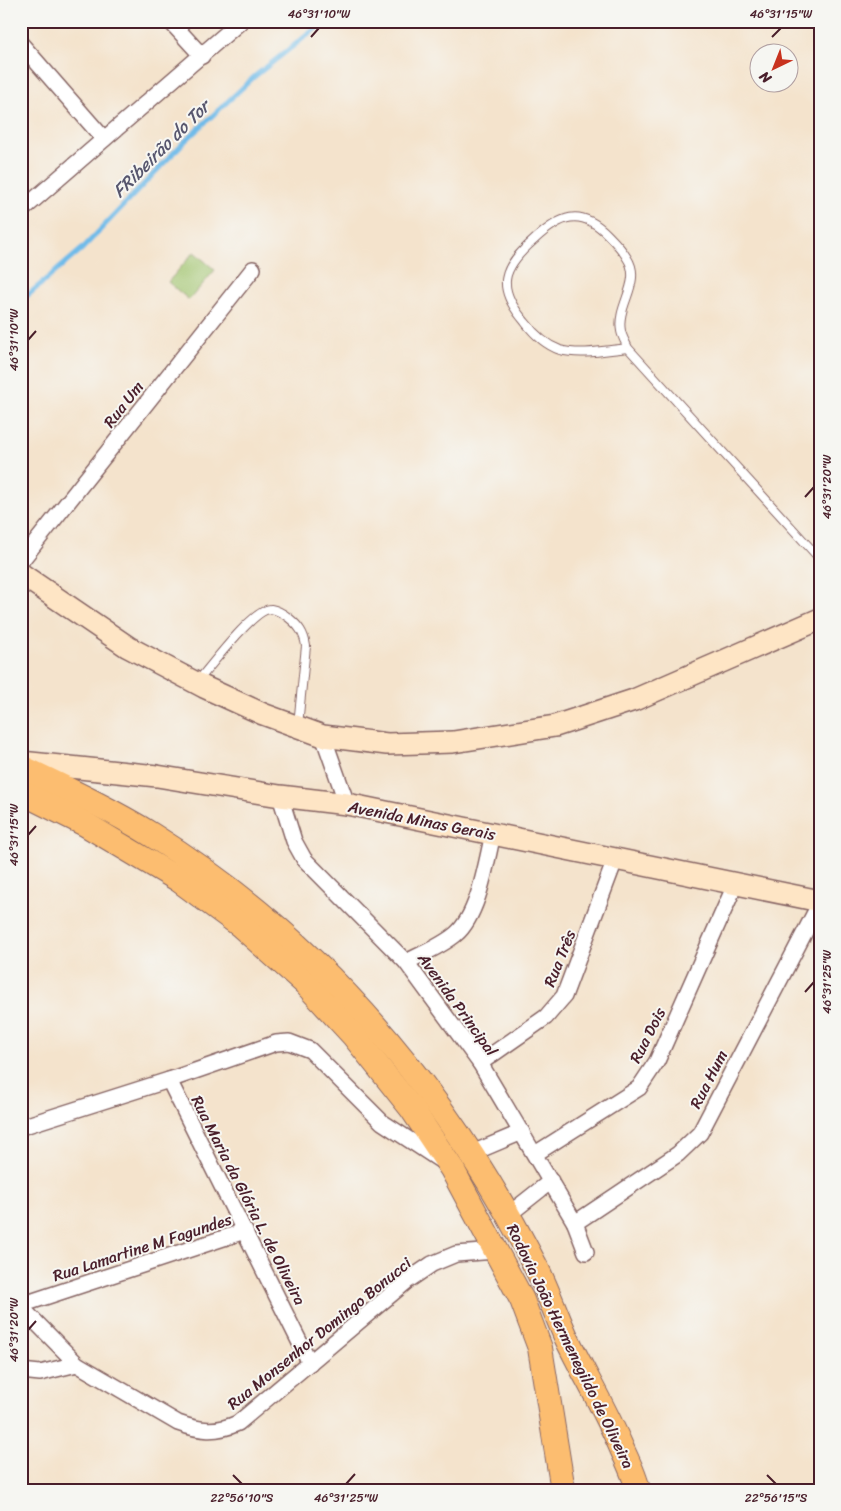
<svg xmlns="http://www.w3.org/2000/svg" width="841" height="1511" font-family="Sriracha,sans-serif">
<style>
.green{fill:#a1c46e;stroke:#76724c}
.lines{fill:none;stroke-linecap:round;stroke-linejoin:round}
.stream{stroke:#6fbbe9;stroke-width:5}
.lane-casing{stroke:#866463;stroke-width:10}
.street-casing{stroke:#866463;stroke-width:18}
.secondary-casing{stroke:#866463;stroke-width:24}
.primary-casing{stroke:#866463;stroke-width:26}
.lane{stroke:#fff;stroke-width:8}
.street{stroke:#fff;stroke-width:15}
.secondary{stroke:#fee5c5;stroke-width:21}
.primary{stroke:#fcbd6f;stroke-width:24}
.ticks{fill:none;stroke:#4a1f2b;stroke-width:2}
.labels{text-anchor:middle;stroke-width:4;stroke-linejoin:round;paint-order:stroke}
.street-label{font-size:16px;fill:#4a1f2b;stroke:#f6f6f2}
.water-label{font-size:18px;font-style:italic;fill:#57566e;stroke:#f6f6f2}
.neatline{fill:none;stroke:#4a1f2b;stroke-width:2}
.ticks-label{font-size:12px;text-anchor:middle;fill:#4a1f2b}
</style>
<rect width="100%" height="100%" fill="#f6f6f2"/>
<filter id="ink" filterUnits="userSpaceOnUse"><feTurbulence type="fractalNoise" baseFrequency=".02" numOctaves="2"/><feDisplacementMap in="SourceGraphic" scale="10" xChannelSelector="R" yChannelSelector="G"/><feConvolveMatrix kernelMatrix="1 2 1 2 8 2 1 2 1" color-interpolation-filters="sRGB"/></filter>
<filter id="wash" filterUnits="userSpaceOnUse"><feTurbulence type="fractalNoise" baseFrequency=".0096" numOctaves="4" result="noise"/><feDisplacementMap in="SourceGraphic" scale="20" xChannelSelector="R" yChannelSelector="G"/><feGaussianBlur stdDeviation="1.12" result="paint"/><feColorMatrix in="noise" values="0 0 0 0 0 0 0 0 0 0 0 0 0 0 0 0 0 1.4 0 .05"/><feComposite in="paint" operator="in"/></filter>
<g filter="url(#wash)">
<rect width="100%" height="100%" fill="#f4e3cc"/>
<path class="green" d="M194,252l21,18 -26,30 -21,-18z"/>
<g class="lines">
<path class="stream" d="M21,301l61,-52 100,-105 73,-68 70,-55"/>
</g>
</g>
<g filter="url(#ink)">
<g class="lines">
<g class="lane-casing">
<g id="lane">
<path d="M628,348c-21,2 -47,8 -68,2 -14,-5 -26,-16 -35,-28 -30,-35 -23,-54 9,-82 26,-24 46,-34 74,-5 7,7 14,14 19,23 16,24 -11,47 -6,73 1,6 5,12 7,17l192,211"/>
<path d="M198,681c12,-14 56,-73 73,-72 6,1 13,5 18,9 10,8 15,15 17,28l-8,79"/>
</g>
</g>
<g class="street-casing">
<g id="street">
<path d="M170,21l32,35"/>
<path d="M21,44l83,95"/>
<path d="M21,211l220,-190"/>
<path d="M21,561l232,-292"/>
<path d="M323,736l24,68"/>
<path d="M280,796l14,45 10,18 102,103 74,101 95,160 11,29"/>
<path d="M406,962c16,-8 36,-16 50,-28 23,-20 30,-71 37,-100"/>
<path d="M480,1063l66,-46 18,-21 51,-136"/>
<path d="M169,1080l141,283"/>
<path d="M21,1127l148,-47 107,-37 13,-1 21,8 72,72 61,40"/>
<path d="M470,1154l52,-22"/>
<path d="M535,1154l104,-66 18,-27 78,-176"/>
<path d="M508,1215l43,-34"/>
<path d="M575,1223l103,-69 22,-21 120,-230"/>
<path d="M21,1305l224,-74"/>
<path d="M21,1307l56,57 101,59c22,8 38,10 60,0l169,-142 25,-17 24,-10 40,-3"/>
<path d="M21,1371l19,2 37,-9"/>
</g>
</g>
<g class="secondary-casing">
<g id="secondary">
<path d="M21,574l107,73 76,40 59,27 60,22 64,8 66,-2 102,-16 79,-26 186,-81"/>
<path d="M21,762l136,14 123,20 67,8 473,97"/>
</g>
</g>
<g class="primary-casing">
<g id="primary">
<path d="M21,767c44,21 89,42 131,68 168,105 294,255 384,432 12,23 20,48 31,72 18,37 39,72 55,110 6,13 13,27 16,41"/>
<path d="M21,792l64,32 94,56 61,45 65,58 48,52 59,74 40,60 70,131 18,48 23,142"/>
</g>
</g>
<use href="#lane" class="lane"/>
<use href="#street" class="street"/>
<use href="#secondary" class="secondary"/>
<use href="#primary" class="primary"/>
</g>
</g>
<path class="ticks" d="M311,37l8,-9M772,37l9,-9M28,340l8,-9M805,497l9,-10M28,835l8,-9M805,992l9,-10M28,1330l8,-9M233,1475l9,9M767,1475l9,9M346,1484l9,-10"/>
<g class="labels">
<g class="street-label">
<text transform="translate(123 404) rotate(-52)" y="6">Rua Um</text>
<text transform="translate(422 820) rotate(11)" y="6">Avenida Minas Gerais</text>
<text transform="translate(559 958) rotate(-68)" y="6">Rua Três</text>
<text transform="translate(458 1004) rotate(54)" y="6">Avenida Principal</text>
<text transform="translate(647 1035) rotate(-63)" y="6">Rua Dois</text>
<text transform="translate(708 1079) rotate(-63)" y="6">Rua Hum</text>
<text transform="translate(249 1200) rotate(63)" y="6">Rua Maria da Glória L. de Oliveira</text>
<text transform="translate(142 1247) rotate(-18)" y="6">Rua Lamartine M Fagundes</text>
<text transform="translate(319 1333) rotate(-39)" y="6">Rua Monsenhor Domingo Bonucci</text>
<text transform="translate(571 1346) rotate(64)" y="6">Rodovia João Hermenegildo de Oliveira</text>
</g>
<g class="water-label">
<text transform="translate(161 149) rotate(-45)" y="6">FRibeirão do Tor</text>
</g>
</g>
<rect width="841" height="1511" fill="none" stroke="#f6f6f2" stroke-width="55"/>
<g transform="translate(774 68) rotate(223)"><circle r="24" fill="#f6f6f2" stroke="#b1a0a2"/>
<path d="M0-4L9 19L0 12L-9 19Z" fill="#c8321e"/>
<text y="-8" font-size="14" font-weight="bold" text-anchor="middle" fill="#4a1f2b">N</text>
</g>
<rect x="28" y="28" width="786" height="1456" class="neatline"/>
<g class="ticks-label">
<text x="319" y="18">46°31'10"W</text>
<text x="781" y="18">46°31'15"W</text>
<text transform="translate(14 340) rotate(-90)" y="4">46°31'10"W</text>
<text transform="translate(827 487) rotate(-90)" y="4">46°31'20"W</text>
<text transform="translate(14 835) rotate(-90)" y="4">46°31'15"W</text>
<text transform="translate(827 982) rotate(-90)" y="4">46°31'25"W</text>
<text transform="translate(14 1330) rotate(-90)" y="4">46°31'20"W</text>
<text x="242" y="1502">22°56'10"S</text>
<text x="346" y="1502">46°31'25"W</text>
<text x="776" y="1502">22°56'15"S</text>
</g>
</svg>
